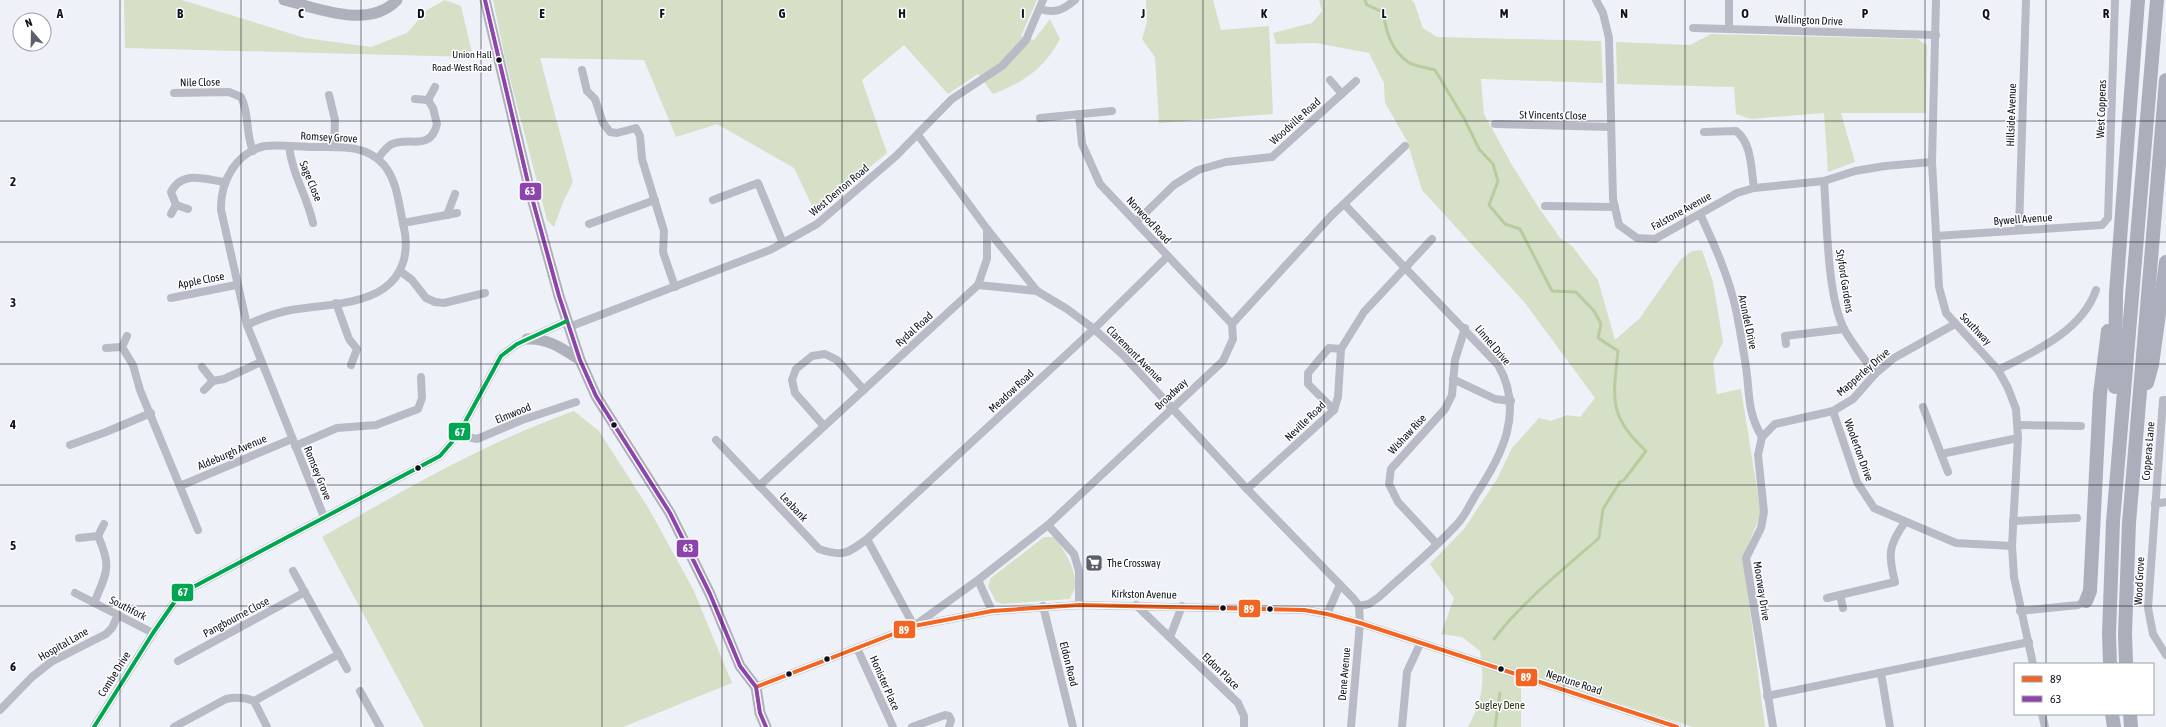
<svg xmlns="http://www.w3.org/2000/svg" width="2166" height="727" font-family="'Asap Condensed',sans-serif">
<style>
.green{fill:#d5e0c6}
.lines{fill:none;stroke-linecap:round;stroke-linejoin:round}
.stream{stroke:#bacb9d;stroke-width:3}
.street{stroke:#b8bbc5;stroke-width:8}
.secondary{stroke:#aeb0bc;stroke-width:11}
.highway{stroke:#abafbb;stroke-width:14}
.bus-1-casing{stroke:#fff;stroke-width:7}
.bus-2-casing{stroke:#fff;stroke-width:7}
.bus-3-casing{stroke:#fff;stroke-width:7}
.bus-1{stroke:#f26522;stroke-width:4}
.bus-2{stroke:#8e44ad;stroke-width:4}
.bus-3{stroke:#00a651;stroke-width:4}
.grid{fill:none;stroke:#0f121e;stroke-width:1;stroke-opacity:0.55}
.bus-dot{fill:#0f121e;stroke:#fff;stroke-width:1.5}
.labels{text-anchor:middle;stroke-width:3;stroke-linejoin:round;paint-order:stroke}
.bus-label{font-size:10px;fill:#0f121e;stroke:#fff;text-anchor:end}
.street-label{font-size:11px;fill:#0f121e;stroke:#fff}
.poi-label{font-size:11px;fill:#0f121e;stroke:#fff;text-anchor:start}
.park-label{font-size:11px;fill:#262e10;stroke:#fff}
.grid-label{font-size:13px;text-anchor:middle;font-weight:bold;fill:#0f121e;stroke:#fff;stroke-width:3;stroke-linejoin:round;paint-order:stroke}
.line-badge{stroke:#fff;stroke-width:1.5}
.badge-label{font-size:11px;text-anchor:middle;font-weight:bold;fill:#fff}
</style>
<rect width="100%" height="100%" fill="#eff1f9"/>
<g class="green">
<path d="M124,0h58l123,38 66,9 36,-14 20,-23 18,-10 16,6 12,51 -348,-9z"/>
<path d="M493,0h544l-16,36 13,4 16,-21 10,20c-16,30 -36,43 -67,55l-15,-20 -30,20 -44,-49 -42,35 25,73 -72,59 -21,-44 -77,-44 -41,13 -32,-77 -104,-2 33,124 -9,18 -10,27 -7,-7 -41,-157z"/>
<path d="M1146,0h67l8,30 48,-4 4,88 -114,9 -4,-66 -13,-18 5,-17z"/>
<path d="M1319,0h92l3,2 9,26 14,9 164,4 2,42 -122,-4 3,35 28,51 25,40 23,33 12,8 26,34 17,60 25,-22 41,-59 11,-8 10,-1 11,32 10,60 -10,20 4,32 24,-5 20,125 -18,43 22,170h-72l-168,-54 -4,15v39h-53c15,-28 17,-45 12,-76l-18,-14 -21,-3 13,-36 -24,-34 34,-35 33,-50 15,-31 27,-30 12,3 16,-6 13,2 15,-19 -70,-95 -103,-113 -15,-49 -22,-38 -1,-20 -15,-30 -53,-10 -40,1 -3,-11 39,-10 10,-12z"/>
<path d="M1711,34l206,5 10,6 -1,68h-85l14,49 -27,10 -4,-59 -73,6 -15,-5 -2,-27 -117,-3 -1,-42 74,3z"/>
<path d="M574,411l25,20 50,78 44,80 39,94 -109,44h-199l-102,-190c82,-47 162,-94 252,-126z"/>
<path d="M1044,537h10c10,12 23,33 21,50 0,3 -4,8 -5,12l-67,5 -7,-2 -8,-16 3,-8z"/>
</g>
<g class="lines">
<g class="stream">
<path d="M1365,0l2,5 16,7c3,19 8,38 25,50 6,4 19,6 27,8l30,50 14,29 14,15 5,17 -9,24 16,19 15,5 32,62 24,1 18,19 7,13 -3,14 20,13c-5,48 -10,65 28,100l-22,29 -4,2 -17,27 -4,29c-36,32 -75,62 -105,101"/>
<path d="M1495,727l5,-34"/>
</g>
<g class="street">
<path d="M1596,0l7,13 6,25 4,161 6,26 18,13 18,1 82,-46 17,-5 70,-7 31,-10 30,-5 47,-4"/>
<path d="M1936,0l-4,162 7,125 7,26 52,57 10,18 8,21 2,29 -6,108 2,31 19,87"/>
<path d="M1040,9c15,5 23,1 35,-9"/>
<path d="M1693,28l243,7"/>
<path d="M1729,29v-29"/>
<path d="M582,70l5,21 8,8 8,24 7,9 7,1 19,-5 4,8 2,23 22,72 -1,21 12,35"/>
<path d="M1330,80l12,14"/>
<path d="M174,93l55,-1 12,5c9,17 4,36 12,54"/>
<path d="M329,95l6,25 -1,27"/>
<path d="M415,99l13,1 7,-13"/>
<path d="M1079,114l3,30 18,40 132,140"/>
<path d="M1040,118l72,-7"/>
<path d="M1495,124l116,3"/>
<path d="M1704,132l32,-1c16,12 15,38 18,57"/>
<path d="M918,135l69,94 50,62 30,18 27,20 29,26 124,134 107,110 5,7 10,-2 10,-7c27,-25 56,-48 80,-75 6,-7 11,-17 16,-26 27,-40 50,-85 23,-131l-154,-161"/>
<path d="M289,146c3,28 18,50 24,77"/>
<path d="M378,159c3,-5 7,-10 12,-14 18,-10 40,8 47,-21l-4,-16 -5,-8"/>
<path d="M1824,181c3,40 3,114 20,148 8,15 21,30 31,45"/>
<path d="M713,200l45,-17 25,60"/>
<path d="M176,205l-5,-13c11,-22 34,-13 53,-10"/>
<path d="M1545,206l70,1"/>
<path d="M171,214l5,-9 12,4"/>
<path d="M1700,214c14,30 29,63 36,96 4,19 7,38 10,57 4,28 1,45 16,70"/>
<path d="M447,215l8,-21"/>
<path d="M1136,222l38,-37 24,-15 28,-8 46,-5 84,-76"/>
<path d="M403,223l54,-10"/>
<path d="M589,224l66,-24"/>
<path d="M2019,230l7,-230"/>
<path d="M1936,236l166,-11 6,-7 7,-218"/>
<path d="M400,271l12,9 14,18 9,4 9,1 41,-10"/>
<path d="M978,285l59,6"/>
<path d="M171,298l65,-13"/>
<path d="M336,303l13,36 8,10 -6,16"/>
<path d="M247,325c12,-6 26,-11 39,-14 29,-6 72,-5 97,-22 21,-14 26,-38 21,-61 -5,-21 -6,-46 -20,-63 -18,-21 -45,-18 -70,-18 -15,0 -34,-3 -49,-1 -29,6 -45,36 -44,64l26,115 77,192"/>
<path d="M569,327l201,-77 47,-26 79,-68 56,-57 50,-33 24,-26 17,-40"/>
<path d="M1786,344l-1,-8 59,-7"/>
<path d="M122,347l11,18 7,25 58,140"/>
<path d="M106,348l16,-1 5,-11"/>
<path d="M202,367l11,14 -9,9"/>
<path d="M1998,370c36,-18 84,-39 98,-80"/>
<path d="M1453,379l42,20 16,2"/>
<path d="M213,381l11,-2 37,-17"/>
<path d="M2166,400h-3l-15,208 5,26 13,21"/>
<path d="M1923,407l25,65"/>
<path d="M1334,410l-26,-26v-11l21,-25 12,1"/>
<path d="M1833,411l24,71 17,26 82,35 56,3"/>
<path d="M2018,425l63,1"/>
<path d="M824,426l-29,-33 -3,-13 4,-11 16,-13 13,-2 12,6 27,30"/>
<path d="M458,435l19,4 45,-19 54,-18"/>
<path d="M1762,437l-4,18 6,57 -3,16 -15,30 27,169"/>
<path d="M1762,437l13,-13 58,-13 20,-12 22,-25 19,-16 61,-34"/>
<path d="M716,440l103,109c24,8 28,5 48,-10l227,-210 74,-73"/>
<path d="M70,445l36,-13 45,-19"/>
<path d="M295,446l42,-18 39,-3 42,-16 4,-11 -1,-21"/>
<path d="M1941,454l77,-16"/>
<path d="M180,486l112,-47"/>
<path d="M759,486l219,-201 9,-26v-30"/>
<path d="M1247,489l87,-79 4,-13 3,-48 23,-37 68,-73"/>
<path d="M2155,504l11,-2"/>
<path d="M2013,521l64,-3"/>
<path d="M1048,525l26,29 5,17v34"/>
<path d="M79,538l19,-2 6,-12"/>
<path d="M867,539l47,87 64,-46 70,-55 175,-164 10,-22 -1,-15 99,-108 74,-70"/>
<path d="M1436,543l-38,-41 -9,-18 2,-15 54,-60 7,-14 3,-35 10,-32"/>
<path d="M293,571l54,98"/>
<path d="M978,580l14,31"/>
<path d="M75,593l78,40"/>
<path d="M1840,595l3,13"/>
<path d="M1827,598l68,-16c-7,-27 -7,-36 10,-60"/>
<path d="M94,603c13,-31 18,-36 4,-67"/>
<path d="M1136,605l102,98 6,13v11"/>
<path d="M1043,606l30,121"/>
<path d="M2020,611l58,-6 8,-4"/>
<path d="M1327,614l13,-29"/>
<path d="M1170,637l12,-31"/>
<path d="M857,648l36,79"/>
<path d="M178,661l127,-69"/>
<path d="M1881,673l9,54"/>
<path d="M756,687l158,-61 78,-15 87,-6 225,5 23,4 33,9 317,104"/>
<path d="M360,691l20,36"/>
<path d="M1767,696l262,-54"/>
<path d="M254,701l85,-47"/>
<path d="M0,710l32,-33 19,-15 55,-28 6,-6 6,-13"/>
<path d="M2042,714l3,13"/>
<path d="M94,727l59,-94 27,-39 260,-138 18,-21 43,-79 16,-12 50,-23"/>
<path d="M174,727l52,-28c10,-2 18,-2 28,2l13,26"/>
<path d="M912,727l33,-12 4,1 2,4 -2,7"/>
<path d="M1351,727l9,-104 -1,-17"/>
<path d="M1402,727l5,-55 13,-28"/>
</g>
<g class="secondary">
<path d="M284,0c34,8 85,30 113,0"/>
<path d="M485,0l44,187 30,109 21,64 16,36 74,117 40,81 30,72 16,21 4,26 6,14"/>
<path d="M527,339c21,-1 35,9 53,21"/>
</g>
<g class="highway">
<path d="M2147,383l5,-18 14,-103"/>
<path d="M2115,387l1,-94 22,-293"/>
<path d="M2086,601l4,-10 10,-197 8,-63"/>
<path d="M2110,664l-1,-30 4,-112 44,-522"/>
<path d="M2126,664l-1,-30 4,-111 37,-443"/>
<path d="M2112,714l2,13"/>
<path d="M2130,714l1,13"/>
</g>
<g class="bus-1-casing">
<path id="bus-1" d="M756,687l158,-61 78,-15 87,-6 225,5 23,4 33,9 317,104"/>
</g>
<g class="bus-2-casing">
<path id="bus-2" d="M485,0l44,187 30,109 21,64 16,36 74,117 40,81 30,72 16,21 4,26 6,14"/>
</g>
<g class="bus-3-casing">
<path id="bus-3" d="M94,727l59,-94 27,-39 260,-138 18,-21 43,-79 16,-12 50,-23"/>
</g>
<use href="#bus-1" class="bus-1"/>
<use href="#bus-2" class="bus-2"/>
<use href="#bus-3" class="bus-3"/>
</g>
<path class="grid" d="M120,0v727M241,0v727M361,0v727M481,0v727M602,0v727M722,0v727M842,0v727M963,0v727M1083,0v727M1203,0v727M1324,0v727M1444,0v727M1564,0v727M1685,0v727M1805,0v727M1925,0v727M2046,0v664M0,121h2166M0,242h2166M0,364h2166M0,485h2166M0,606h2166M2046,714v13"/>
<defs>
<g id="supermarket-square" transform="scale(0.9)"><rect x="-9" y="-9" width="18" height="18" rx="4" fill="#5d606b" stroke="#fff"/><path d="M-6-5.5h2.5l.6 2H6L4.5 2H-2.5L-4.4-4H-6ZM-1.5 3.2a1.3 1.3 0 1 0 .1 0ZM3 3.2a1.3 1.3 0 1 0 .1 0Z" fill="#fff"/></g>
</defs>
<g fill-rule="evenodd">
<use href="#supermarket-square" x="1094" y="563"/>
</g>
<g class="bus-dot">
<circle cx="499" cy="60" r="3.5"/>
<circle cx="614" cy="425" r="3.5"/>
<circle cx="418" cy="468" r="3.5"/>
<circle cx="1223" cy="608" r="3.5"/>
<circle cx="1270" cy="609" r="3.5"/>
<circle cx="827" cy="659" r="3.5"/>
<circle cx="1501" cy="669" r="3.5"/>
<circle cx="789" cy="674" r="3.5"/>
</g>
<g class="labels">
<g class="bus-label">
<text x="492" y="58">Union Hall<tspan x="492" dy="13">Road-West Road</tspan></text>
</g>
<g class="street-label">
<text transform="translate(1809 20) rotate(2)" y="4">Wallington Drive</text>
<text transform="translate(200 82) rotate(-1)" y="4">Nile Close</text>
<text transform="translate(2101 109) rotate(-88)" y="4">West Copperas</text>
<text transform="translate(1553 115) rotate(1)" y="4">St Vincents Close</text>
<text transform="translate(2011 115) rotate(-88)" y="4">Hillside Avenue</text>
<text transform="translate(1295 121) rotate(-42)" y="4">Woodville Road</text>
<text transform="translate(329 137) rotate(3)" y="4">Romsey Grove</text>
<text transform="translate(311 181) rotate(68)" y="4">Sage Close</text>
<text transform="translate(839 190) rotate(-40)" y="4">West Denton Road</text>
<text transform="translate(1681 211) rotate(-29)" y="4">Falstone Avenue</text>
<text transform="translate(2023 219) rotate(-4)" y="4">Bywell Avenue</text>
<text transform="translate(1149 220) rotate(47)" y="4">Norwood Road</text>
<text transform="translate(201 280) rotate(-11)" y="4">Apple Close</text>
<text transform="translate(1845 281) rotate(81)" y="4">Styford Gardens</text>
<text transform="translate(1748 322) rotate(78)" y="4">Arundel Drive</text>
<text transform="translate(914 329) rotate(-42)" y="4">Rydal Road</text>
<text transform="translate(1976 329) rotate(46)" y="4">Southway</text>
<text transform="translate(1493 345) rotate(50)" y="4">Linnel Drive</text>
<text transform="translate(1135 354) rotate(45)" y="4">Claremont Avenue</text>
<text transform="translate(1863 372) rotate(-41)" y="4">Mapperley Drive</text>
<text transform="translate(1011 391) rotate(-43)" y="4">Meadow Road</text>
<text transform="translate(1171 394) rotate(-43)" y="4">Broadway</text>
<text transform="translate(513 413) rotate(-22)" y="4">Elmwood</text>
<text transform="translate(1305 421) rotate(-44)" y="4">Neville Road</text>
<text transform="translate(1407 434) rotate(-47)" y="4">Wishaw Rise</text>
<text transform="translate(1859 450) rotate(70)" y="4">Woolerton Drive</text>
<text transform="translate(2148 451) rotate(-85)" y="4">Copperas Lane</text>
<text transform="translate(232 452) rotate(-23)" y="4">Aldeburgh Avenue</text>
<text transform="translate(318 473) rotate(68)" y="4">Romsey Grove</text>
<text transform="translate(794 507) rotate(47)" y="4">Leabank</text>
<text transform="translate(2139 581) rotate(-87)" y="4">Wood Grove</text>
<text transform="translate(1762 591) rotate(81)" y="4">Moorway Drive</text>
<text transform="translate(1144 594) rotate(1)" y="4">Kirkston Avenue</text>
<text transform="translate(128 608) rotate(27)" y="4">Southfork</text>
<text transform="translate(236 617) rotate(-28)" y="4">Pangbourne Close</text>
<text transform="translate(63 644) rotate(-30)" y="4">Hospital Lane</text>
<text transform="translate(1069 664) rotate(76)" y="4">Eldon Road</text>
<text transform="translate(1221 671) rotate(44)" y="4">Eldon Place</text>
<text transform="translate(114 674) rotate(-58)" y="4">Combe Drive</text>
<text transform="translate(1344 674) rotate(-85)" y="4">Dene Avenue</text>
<text transform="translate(1574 682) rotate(18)" y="4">Neptune Road</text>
<text transform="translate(885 683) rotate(66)" y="4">Honister Place</text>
</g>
<g class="poi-label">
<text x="1107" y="567">The Crossway</text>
</g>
<g class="park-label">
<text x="1500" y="709">Sugley Dene</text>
</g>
</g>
<g class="grid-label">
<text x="60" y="18">A</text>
<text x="180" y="18">B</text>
<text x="301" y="18">C</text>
<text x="421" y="18">D</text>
<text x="542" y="18">E</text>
<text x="662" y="18">F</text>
<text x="782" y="18">G</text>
<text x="902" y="18">H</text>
<text x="1023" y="18">I</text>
<text x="1143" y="18">J</text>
<text x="1264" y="18">K</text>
<text x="1384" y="18">L</text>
<text x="1504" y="18">M</text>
<text x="1624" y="18">N</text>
<text x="1745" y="18">O</text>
<text x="1865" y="18">P</text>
<text x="1986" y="18">Q</text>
<text x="2106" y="18">R</text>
<text x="13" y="186">2</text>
<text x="13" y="307">3</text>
<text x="13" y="429">4</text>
<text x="13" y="550">5</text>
<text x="13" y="671">6</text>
</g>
<g class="line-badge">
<rect x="519" y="182" width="23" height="19" rx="4" fill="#8e44ad"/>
<rect x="448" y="422" width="23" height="19" rx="4" fill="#00a651"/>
<rect x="676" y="539" width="23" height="19" rx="4" fill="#8e44ad"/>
<rect x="171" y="583" width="23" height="19" rx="4" fill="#00a651"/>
<rect x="1238" y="599" width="23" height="19" rx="4" fill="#f26522"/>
<rect x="893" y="620" width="23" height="19" rx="4" fill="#f26522"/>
<rect x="1515" y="668" width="23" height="19" rx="4" fill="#f26522"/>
</g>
<g class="badge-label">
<text x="530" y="195">63</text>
<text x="460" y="436">67</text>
<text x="688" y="552">63</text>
<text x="183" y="596">67</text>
<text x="1249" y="613">89</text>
<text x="904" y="634">89</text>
<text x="1526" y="681">89</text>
</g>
<rect x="2014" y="663" width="140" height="52" fill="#ffffff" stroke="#9fa0a5"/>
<rect x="2022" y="676" width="20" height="6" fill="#f26522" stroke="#9fa0a5"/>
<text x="2050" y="683" font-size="12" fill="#0f121e">89</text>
<rect x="2022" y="696" width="20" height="6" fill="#8e44ad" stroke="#9fa0a5"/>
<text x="2050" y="703" font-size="12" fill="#0f121e">63</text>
<g transform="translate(32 32) rotate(340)"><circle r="19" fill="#ffffff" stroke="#9fa0a5"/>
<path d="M0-3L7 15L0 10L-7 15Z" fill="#5d606b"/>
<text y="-6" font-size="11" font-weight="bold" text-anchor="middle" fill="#0f121e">N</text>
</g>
</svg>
